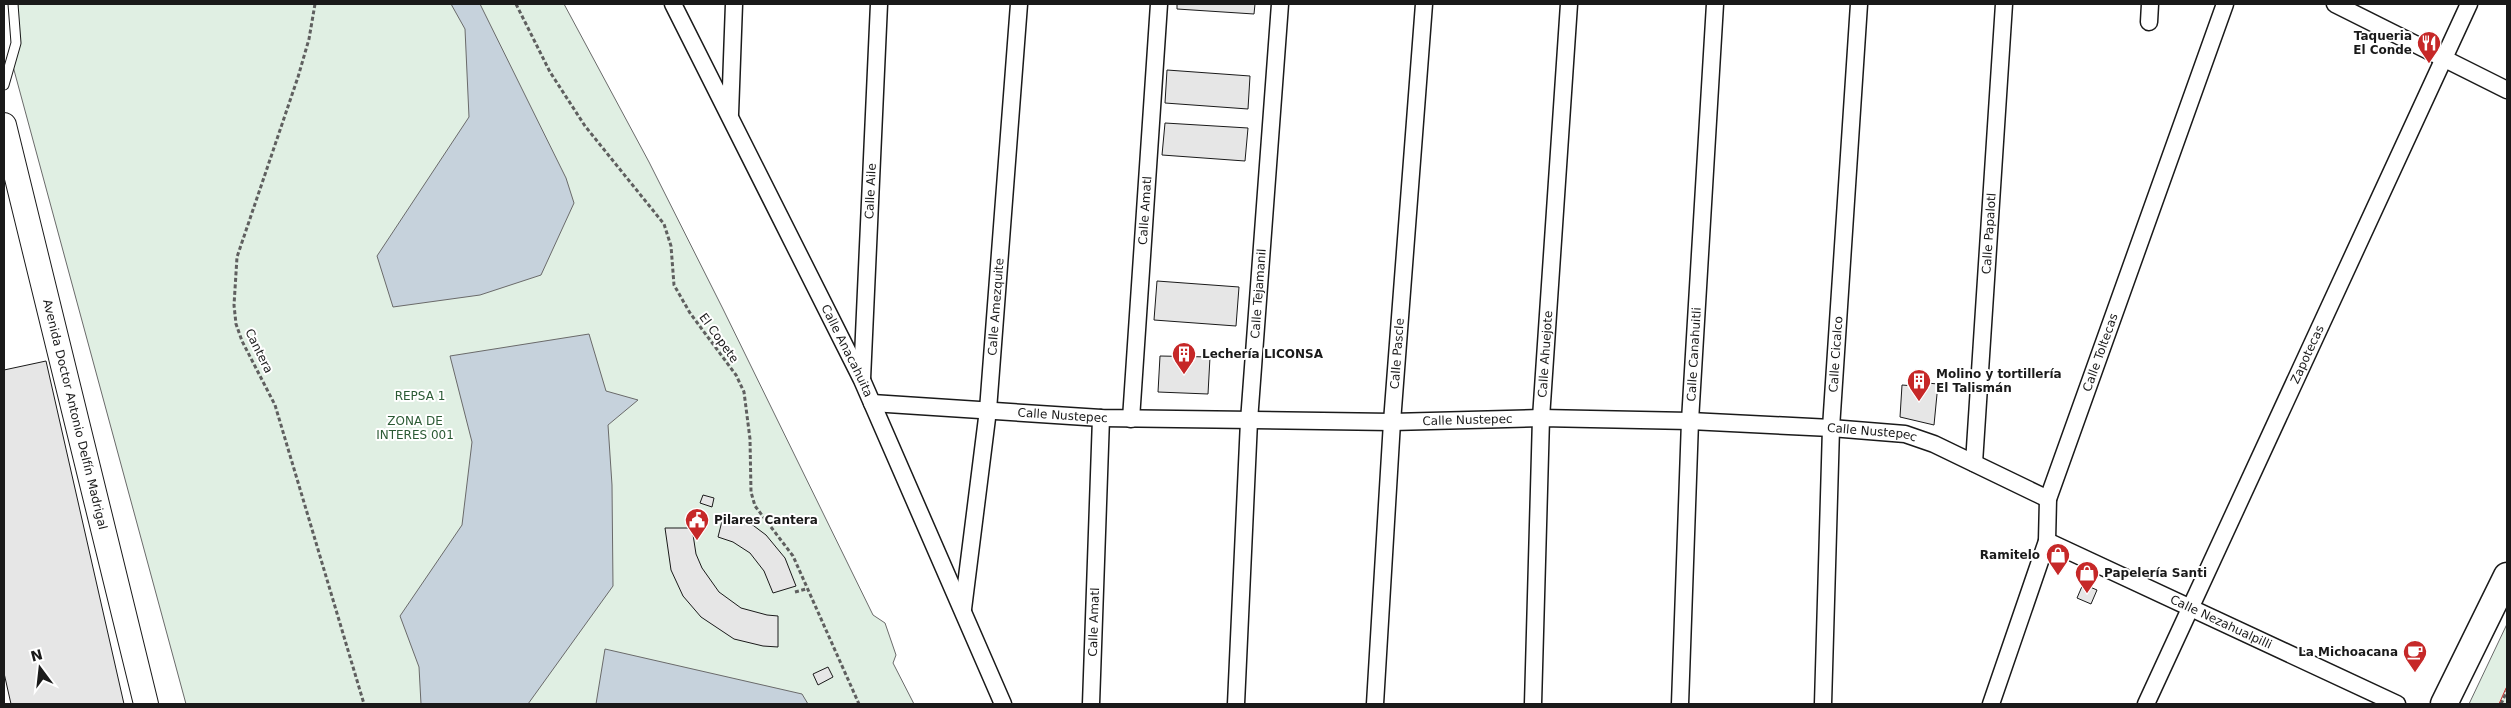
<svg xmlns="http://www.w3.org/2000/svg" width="2511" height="708" font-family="'DejaVu Sans',sans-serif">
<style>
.green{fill:#e0efe3;stroke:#6a6a6a}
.water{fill:#c6d2dc;stroke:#6a6a6a}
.building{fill:#e6e6e6;stroke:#1a1a1a}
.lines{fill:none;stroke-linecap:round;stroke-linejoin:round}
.service-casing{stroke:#1a1a1a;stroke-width:11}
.minor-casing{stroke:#1a1a1a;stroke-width:19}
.secondary-casing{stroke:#1a1a1a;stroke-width:26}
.primary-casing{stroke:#1a1a1a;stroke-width:29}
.path{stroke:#5f5f5f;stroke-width:3;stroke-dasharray:4 2.5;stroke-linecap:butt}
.service{stroke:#fff;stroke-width:9}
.minor{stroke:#fff;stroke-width:16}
.secondary{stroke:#fff;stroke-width:24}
.primary{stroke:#fff;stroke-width:26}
.power{stroke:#c62828;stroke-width:1;stroke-dasharray:18 4 2.5 4;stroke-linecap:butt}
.labels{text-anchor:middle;stroke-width:4;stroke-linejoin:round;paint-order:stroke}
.poi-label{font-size:12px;font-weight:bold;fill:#1a1a1a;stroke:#fff;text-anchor:start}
.street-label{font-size:12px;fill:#1a1a1a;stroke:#fff}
.park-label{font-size:12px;fill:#2b5a34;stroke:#fff}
</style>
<rect width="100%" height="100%" fill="#fff"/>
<g class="green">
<path d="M18,4h546l85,158 74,147 150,306 12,8 11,32 -3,8 21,41h-728l-175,-645z"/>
<path d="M2507,624v80h-38z"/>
</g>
<g class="water">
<path d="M451,4h29l86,174 8,25 -33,72 -61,20 -87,12 -16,-51 92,-139 -4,-88z"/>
<path d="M589,334l17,57 32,9 -30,25 4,60 1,101 -85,118h-107l-2,-37 -19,-51 62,-91 10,-83 -22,-86z"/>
<path d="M605,649l197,45 6,10h-212z"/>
</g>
<g class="building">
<path d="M1177,4h78l-1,10 -77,-5z"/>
<path d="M1167,70l83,6 -2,33 -83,-6z"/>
<path d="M1165,123l83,5 -3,33 -83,-6z"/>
<path d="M1157,281l82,6 -3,39 -82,-6z"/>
<path d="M1160,356l50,1 -2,37 -50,-2z"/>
<path d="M46,361l78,343h-113l-7,-31v-303z"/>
<path d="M1927,383l11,1 -4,41 -34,-8 2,-32 25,2z"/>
<path d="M703,495l11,3 -2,9 -12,-4z"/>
<path d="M724,513l26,10 16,12 19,23 11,28 -23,7 -9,-22 -14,-18 -17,-11 -15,-5z"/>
<path d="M665,528h27l4,26 6,14 17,24 22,16 26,7 11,1v31l-15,-1 -29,-7 -33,-22 -18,-21 -12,-26z"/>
<path d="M2083,584l14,6 -6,14 -14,-6z"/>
<path d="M828,667l5,10 -15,8 -5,-11z"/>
</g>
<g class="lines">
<g class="service-casing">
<path id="service" d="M4,85l12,-42 -3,-39"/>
</g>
<g class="minor-casing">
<g id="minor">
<path id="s1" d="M673,4l189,376 141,324"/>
<path d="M2335,4l172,86"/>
<path d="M2149,22l1,-18"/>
<path d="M730,114l4,-110"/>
<path id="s2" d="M862,379l17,-375"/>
<path id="s3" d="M872,403l229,15 291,4 149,-4 149,3 141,7 74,6 29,10 114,55"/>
<path id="s4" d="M1131,419l28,-415"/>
<path id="s5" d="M1974,463l30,-459"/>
<path id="s6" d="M2047,541l350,163"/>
<path id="s7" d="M963,609l25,-199 31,-406"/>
<path id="s8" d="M1091,704l10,-286"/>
<path id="s9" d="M1236,704l13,-283 31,-417"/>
<path id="s10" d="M1375,704l17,-282 32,-418"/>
<path id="s11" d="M1533,704l8,-286 28,-414"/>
<path id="s12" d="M1680,704l10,-283 25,-417"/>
<path id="s13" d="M1823,704l8,-276 28,-424"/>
<path id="s14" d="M1991,704l56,-163 1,-42 177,-495"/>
<path id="s15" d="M2146,704l323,-700"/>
</g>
</g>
<g class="secondary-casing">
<g id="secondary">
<path id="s16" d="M4,125l142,579"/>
</g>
</g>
<g class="primary-casing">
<path id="primary" d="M2444,704l63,-128"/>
</g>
<g class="path">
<path d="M315,4l-6,35 -11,38 -61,180 -3,48 2,19 6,17 33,64 89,299"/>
<path d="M516,4l34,68 35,54 79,98 7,22 3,39 16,28 46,62 8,17 6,47 1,53 4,14 38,50 66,148"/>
<path d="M795,592l11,-3"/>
<path d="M2501,704l6,-13"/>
</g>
<use href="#service" class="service"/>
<use href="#minor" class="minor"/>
<use href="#secondary" class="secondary"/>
<use href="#primary" class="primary"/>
<path class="power" d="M2499,704l8,-18"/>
</g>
<defs>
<g id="restaurant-pin" transform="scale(1.25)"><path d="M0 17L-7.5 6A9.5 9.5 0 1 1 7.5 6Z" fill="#c62828" stroke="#fff"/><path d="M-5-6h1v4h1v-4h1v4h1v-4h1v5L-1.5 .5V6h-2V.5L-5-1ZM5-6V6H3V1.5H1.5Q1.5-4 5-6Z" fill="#fff"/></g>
<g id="building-pin" transform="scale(1.25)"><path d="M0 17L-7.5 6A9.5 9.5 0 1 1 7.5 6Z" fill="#c62828" stroke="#fff"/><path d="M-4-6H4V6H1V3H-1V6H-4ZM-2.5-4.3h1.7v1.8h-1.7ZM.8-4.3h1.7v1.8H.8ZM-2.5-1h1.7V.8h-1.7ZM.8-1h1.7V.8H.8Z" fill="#fff"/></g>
<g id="civic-pin" transform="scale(1.25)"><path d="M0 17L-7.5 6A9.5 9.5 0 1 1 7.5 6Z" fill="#c62828" stroke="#fff"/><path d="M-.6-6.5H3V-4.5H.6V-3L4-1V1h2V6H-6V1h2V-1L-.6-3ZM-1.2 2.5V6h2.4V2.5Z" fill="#fff"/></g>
<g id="shop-pin" transform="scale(1.25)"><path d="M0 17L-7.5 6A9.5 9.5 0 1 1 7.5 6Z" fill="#c62828" stroke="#fff"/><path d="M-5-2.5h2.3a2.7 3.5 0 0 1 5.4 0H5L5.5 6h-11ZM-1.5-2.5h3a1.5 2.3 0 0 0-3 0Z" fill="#fff"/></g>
<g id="cafe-pin" transform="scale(1.25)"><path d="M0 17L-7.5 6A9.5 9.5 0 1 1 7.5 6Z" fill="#c62828" stroke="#fff"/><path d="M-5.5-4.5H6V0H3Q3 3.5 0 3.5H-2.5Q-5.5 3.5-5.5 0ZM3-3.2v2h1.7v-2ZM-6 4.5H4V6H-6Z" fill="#fff"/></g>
</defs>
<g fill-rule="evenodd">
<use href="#restaurant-pin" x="2429" y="43"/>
<use href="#building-pin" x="1184" y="354"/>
<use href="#building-pin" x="1919" y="381"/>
<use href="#civic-pin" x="697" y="520"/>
<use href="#shop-pin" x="2058" y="555"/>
<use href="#shop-pin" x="2087" y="573"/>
<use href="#cafe-pin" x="2415" y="652"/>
</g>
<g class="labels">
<g class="poi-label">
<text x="2412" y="40" text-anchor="end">Taqueria<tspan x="2412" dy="14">El Conde</tspan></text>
<text x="1202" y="358">Lechería LICONSA</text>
<text x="1936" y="378">Molino y tortillería<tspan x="1936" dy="14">El Talismán</tspan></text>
<text x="714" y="524">Pilares Cantera</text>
<text x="2040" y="559" text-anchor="end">Ramitelo</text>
<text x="2104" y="577">Papelería Santi</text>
<text x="2398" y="656" text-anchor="end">La Michoacana</text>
</g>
<g class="street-label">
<text dy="4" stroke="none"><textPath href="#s2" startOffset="188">Calle Aile</textPath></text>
<text dy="4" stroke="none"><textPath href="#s4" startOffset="209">Calle Amatl</textPath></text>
<text dy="4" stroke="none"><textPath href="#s5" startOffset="230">Calle Papalotl</textPath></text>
<text dy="4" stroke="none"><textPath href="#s9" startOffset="411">Calle Tejamanil</textPath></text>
<text dy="4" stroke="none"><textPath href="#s7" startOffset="304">Calle Amezquite</textPath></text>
<text transform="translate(719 338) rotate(54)" y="4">El Copete</text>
<text dy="4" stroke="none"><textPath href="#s1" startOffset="388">Calle Anacahuita</textPath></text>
<text transform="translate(259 351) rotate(64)" y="4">Cantera</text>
<text dy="4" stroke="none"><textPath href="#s14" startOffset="370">Calle Toltecas</textPath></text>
<text dy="4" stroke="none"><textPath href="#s10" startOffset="351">Calle Pascle</textPath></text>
<text dy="4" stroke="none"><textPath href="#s11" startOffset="350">Calle Ahuejote</textPath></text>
<text dy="4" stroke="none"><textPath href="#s12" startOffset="350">Calle Canahuitli</textPath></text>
<text dy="4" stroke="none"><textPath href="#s13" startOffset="350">Calle Cicalco</textPath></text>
<text dy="4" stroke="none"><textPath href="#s15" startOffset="385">Zapotecas</textPath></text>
<text dy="4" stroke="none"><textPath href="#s16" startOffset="298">Avenida Doctor Antonio Delfín Madrigal</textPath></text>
<text dy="4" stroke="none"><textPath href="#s3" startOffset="191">Calle Nustepec</textPath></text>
<text dy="4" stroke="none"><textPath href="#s3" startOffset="596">Calle Nustepec</textPath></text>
<text dy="4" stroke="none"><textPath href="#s3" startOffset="1001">Calle Nustepec</textPath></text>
<text dy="4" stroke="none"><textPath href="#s8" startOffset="82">Calle Amatl</textPath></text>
<text dy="4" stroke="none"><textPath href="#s6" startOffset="192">Calle Nezahualpilli</textPath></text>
</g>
<g class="park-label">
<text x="420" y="400">REPSA 1</text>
<text x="415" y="425">ZONA DE<tspan x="415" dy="14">INTERES 001</tspan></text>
</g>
</g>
<rect width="2511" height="708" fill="none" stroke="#1a1a1a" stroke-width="10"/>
<g transform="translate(40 668) rotate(345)" stroke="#ffffff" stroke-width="4" paint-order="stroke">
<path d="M0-4L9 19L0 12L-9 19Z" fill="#1a1a1a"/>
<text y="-8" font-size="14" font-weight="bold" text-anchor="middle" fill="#1a1a1a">N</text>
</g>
</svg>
